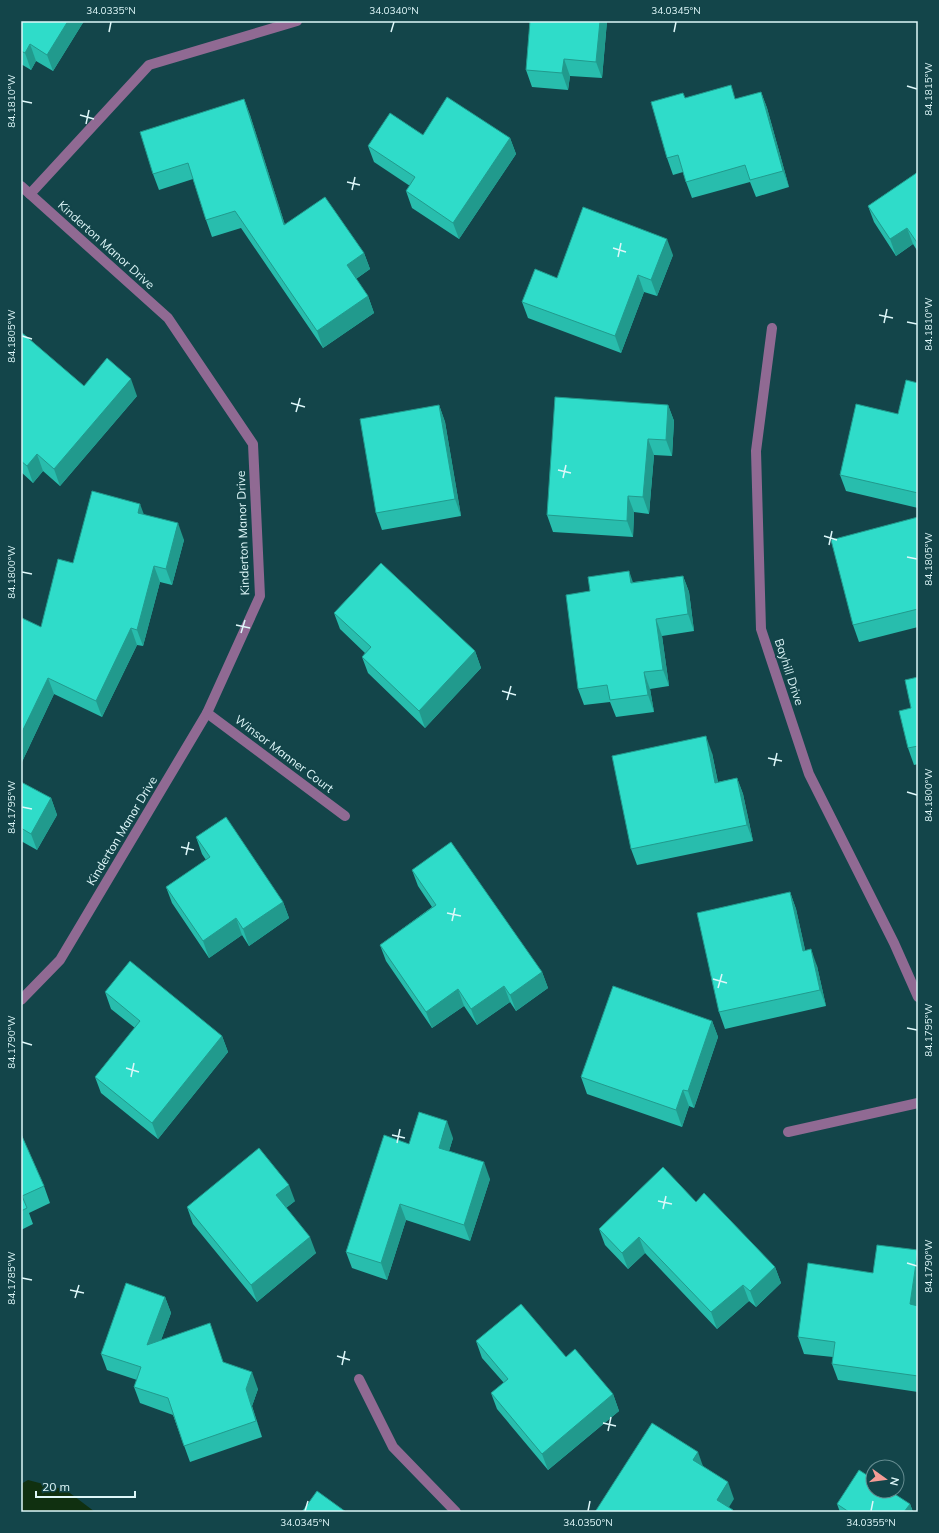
<svg xmlns="http://www.w3.org/2000/svg" width="939" height="1533" font-family="Mulish,sans-serif">
<style>
.water{fill:#103010}
.lines{fill:none;stroke-linecap:round;stroke-linejoin:round}
.minor{stroke:#906a93;stroke-width:10}
.wall{fill:#28bdad}
.shaded-wall{fill:#219a8d}
.building{fill:#2fdcc9;stroke:#219a8d}
.ticks{fill:none;stroke:#def7f9;stroke-width:1.5}
.labels{text-anchor:middle;stroke-width:4;stroke-linejoin:round;paint-order:stroke}
.street-label{font-size:12px;fill:#def7f9;stroke:#13454a}
.neatline{fill:none;stroke:#def7f9;stroke-width:1.5}
.ticks-label{font-size:10px;text-anchor:middle;fill:#def7f9}
</style>
<rect width="100%" height="100%" fill="#13454a"/>
<path class="water" d="M28,1480l38,10 29,22h-74v-28z"/>
<g class="lines">
<g class="minor">
<path d="M21,186l147,132 85,126 7,152 -53,117 -147,247 -39,40"/>
<path d="M30,194l119,-129 148,-44"/>
<path d="M772,328l-16,123 5,178 48,145 85,169 24,54"/>
<path d="M207,713l138,103"/>
<path d="M788,1132l130,-29"/>
<path d="M359,1379l34,68 63,65"/>
</g>
</g>
<g class="wall">
<path d="M21,21h63l-31,50 -17,-10 -5,9 -10,-6z"/>
<path d="M530,21h77l-5,57 -32,-2 -2,14 -36,-3 -6,-17z"/>
<path d="M761,92l6,16 22,79 -33,10 -6,-15 -58,16 -6,-16 -3,-10 -10,3 -6,-17 18,-60 51,1z"/>
<path d="M244,99l6,16 35,110 79,28 6,16 -14,10 12,17 6,17 -51,35 -82,-120 -29,9 -6,-17 -13,-41 -34,11 -6,-16z"/>
<path d="M423,135l87,3 6,16 -57,85 -47,-31 -6,-17 4,-5 -36,-24 -6,-16z"/>
<path d="M918,172v80l-5,-8 -17,12 -22,-34 -6,-16z"/>
<path d="M673,255l-16,41 -13,-4 -23,61 -93,-35 -6,-16 35,-24z"/>
<path d="M21,332l63,54 53,10 -77,90 -17,-15 -10,12 -12,-11z"/>
<path d="M918,383v125l-72,-17 -6,-16 58,-61z"/>
<path d="M439,405l6,17 16,94 -79,14 -6,-17z"/>
<path d="M668,405l6,16 -2,35 -18,-1 -5,59 -15,-2 -1,25 -80,-5 -6,-17z"/>
<path d="M144,515l40,25 -12,45 -12,-3 -17,64 -6,-1 -35,72 -48,-23 -33,70 20,-137 32,-64z"/>
<path d="M918,518v109l-59,15 -6,-17z"/>
<path d="M683,576l6,16 5,39 -32,5 7,50 -19,3 4,23 -38,5 -6,-15 -26,3 -6,-16 12,-98 44,-9z"/>
<path d="M334,613l141,38 6,17 -56,60 -57,-55 -6,-16 3,-4 -25,-24z"/>
<path d="M918,677v87l-4,1 -6,-17 3,-40z"/>
<path d="M712,753l6,29 19,-4 6,16 10,47 -116,24 -6,-16z"/>
<path d="M21,782l30,16 6,17 -20,35 -16,-9z"/>
<path d="M196,837l87,65 6,16 -40,28 -7,-11 -33,23 -37,-55 -6,-16 40,-27 -4,-6z"/>
<path d="M412,870l130,102 6,16 -32,23 -6,-9 -33,23 -13,-19 -32,22 -46,-67 -6,-16 52,-38 -14,-21z"/>
<path d="M790,892l6,17 9,41 12,16 9,40 -101,23 -6,-17z"/>
<path d="M105,992l117,44 6,16 -70,87 -57,-46 -6,-16 40,-49 -24,-19z"/>
<path d="M712,1021l6,16 -24,71 -5,-2 -7,21 -95,-33 -6,-17z"/>
<path d="M21,1134l23,52 6,17 -21,10 4,11 -12,6z"/>
<path d="M453,1138l-4,13 41,28 -20,62 -64,-21 -19,60 -35,-12 -6,-16 63,-108z"/>
<path d="M295,1201l-9,7 30,45 -59,49 -64,-78 -6,-17z"/>
<path d="M696,1202l79,65 6,16 -25,24 -7,-6 -32,28 -72,-76 -17,16 -23,-24 -6,-16z"/>
<path d="M918,1250v142l-80,-12 -6,-16 1,-7 -29,-3 -6,-17 75,-64z"/>
<path d="M165,1297l6,16 -10,27 62,22 35,27 -6,17 10,31 -72,25 -17,-47 -33,-12 -6,-16 3,-7 -30,-10 -6,-16z"/>
<path d="M476,1341l90,16 47,37 6,17 -71,59 -51,-61 -6,-16 13,-10 -22,-25z"/>
<path d="M837,1504h73l3,8h-73z"/>
</g>
<g class="shaded-wall">
<path d="M68,21h16l-31,50 -6,-16z"/>
<path d="M600,21h7l-5,57 -6,-16z"/>
<path d="M30,44l6,17 -5,9 -6,-17z"/>
<path d="M564,59l6,17 -2,14 -6,-17z"/>
<path d="M761,92l6,16 22,79 -6,-16z"/>
<path d="M244,99l6,16 40,126 -6,-16z"/>
<path d="M510,138l6,16 -57,85 -6,-16z"/>
<path d="M907,228l6,16 -17,12 -6,-17z"/>
<path d="M667,239l6,16 -16,41 -6,-16z"/>
<path d="M364,253l6,16 -17,12 -6,-16z"/>
<path d="M638,275l6,17 -23,61 -6,-17z"/>
<path d="M368,296l6,17 -51,35 -6,-17z"/>
<path d="M131,379l6,17 -77,90 -6,-17z"/>
<path d="M439,405l6,17 16,94 -6,-17z"/>
<path d="M668,405l6,16 -2,35 -6,-16z"/>
<path d="M648,439l6,16 -5,59 -6,-17z"/>
<path d="M37,454l6,17 -10,12 -6,-17z"/>
<path d="M628,496l6,16 -1,25 -6,-16z"/>
<path d="M140,504l6,16 -8,-7z"/>
<path d="M178,523l6,17 -12,45 -6,-16z"/>
<path d="M154,566l6,16 -17,64 -6,-16z"/>
<path d="M629,571l6,17 -4,-5z"/>
<path d="M683,576l6,16 5,39 -6,-17z"/>
<path d="M656,619l6,17 7,50 -6,-16z"/>
<path d="M131,628l6,17 -35,72 -6,-16z"/>
<path d="M475,651l6,17 -56,60 -6,-17z"/>
<path d="M644,672l6,17 4,23 -6,-17z"/>
<path d="M48,678l6,16 -33,70v-30z"/>
<path d="M706,736l6,17 9,46 -6,-16z"/>
<path d="M737,778l6,16 10,47 -6,-16z"/>
<path d="M51,798l6,17 -20,35 -6,-16z"/>
<path d="M790,892l6,17 13,58 -6,-16z"/>
<path d="M283,902l6,16 -40,28 -6,-17z"/>
<path d="M236,918l6,17 -33,23 -6,-17z"/>
<path d="M811,949l6,17 9,40 -6,-16z"/>
<path d="M542,972l6,16 -32,23 -6,-16z"/>
<path d="M504,986l6,16 -33,23 -6,-16z"/>
<path d="M458,989l6,17 -32,22 -6,-16z"/>
<path d="M712,1021l6,16 -24,71 -6,-17z"/>
<path d="M222,1036l6,16 -70,87 -6,-16z"/>
<path d="M683,1090l6,16 -7,21 -6,-17z"/>
<path d="M447,1121l6,17 -8,26 -6,-16z"/>
<path d="M484,1162l6,17 -20,62 -6,-16z"/>
<path d="M289,1185l6,16 -13,10 -6,-16z"/>
<path d="M400,1204l6,16 -19,60 -6,-17z"/>
<path d="M310,1237l6,16 -59,49 -6,-17z"/>
<path d="M639,1237l6,16 -17,16 -6,-16z"/>
<path d="M918,1251v58l-8,-5z"/>
<path d="M775,1267l6,16 -25,24 -6,-16z"/>
<path d="M743,1285l6,16 -32,28 -6,-17z"/>
<path d="M165,1297l6,16 -18,49 -6,-17z"/>
<path d="M252,1372l6,17 -6,17 10,31 -16,-48z"/>
<path d="M613,1394l6,17 -71,59 -6,-16z"/>
<path d="M698,1452l6,17 -11,-9z"/>
<path d="M728,1482l6,17 -8,13 -9,-12z"/>
<path d="M910,1504l3,8h-9z"/>
</g>
<g class="building">
<path d="M21,21h47l-21,34 -17,-11 -5,9 -4,-2z"/>
<path d="M530,21h70l-4,41 -32,-3 -2,14 -36,-3z"/>
<path d="M731,85l4,14 26,-7 22,79 -33,9 -5,-15 -59,17 -8,-27 -11,3 -16,-56 32,-9 2,5z"/>
<path d="M447,97l63,41 -57,85 -47,-32 9,-14 -47,-31 22,-33 33,22z"/>
<path d="M244,99l40,126 41,-28 39,56 -17,12 21,31 -51,35 -82,-120 -29,9 -18,-57 -35,11 -13,-42z"/>
<path d="M918,172v72l-11,-16 -17,11 -22,-33z"/>
<path d="M583,207l84,32 -16,41 -13,-5 -23,61 -93,-34 13,-33 22,9z"/>
<path d="M21,332l63,54 23,-28 24,21 -77,90 -17,-15 -10,12 -6,-5z"/>
<path d="M906,380l12,3v110l-78,-18 16,-71 42,10z"/>
<path d="M555,397l113,8 -2,35 -18,-1 -5,58 -15,-1 -1,25 -80,-6z"/>
<path d="M439,405l16,94 -79,14 -16,-94z"/>
<path d="M92,491l48,13 -2,9 40,10 -12,46 -12,-3 -17,64 -6,-2 -35,73 -48,-23 -27,56v-113l1,-3 19,9 17,-68 15,4z"/>
<path d="M918,517v92l-65,16 -22,-85z"/>
<path d="M381,563l94,88 -56,60 -57,-54 9,-10 -37,-34z"/>
<path d="M629,571l2,12 52,-7 5,38 -32,5 7,51 -19,2 4,23 -38,5 -3,-15 -29,4 -12,-94 24,-4 -2,-14z"/>
<path d="M918,677v69l-10,2 -9,-37 12,-3 -6,-28z"/>
<path d="M706,736l9,47 22,-5 10,47 -116,24 -19,-93z"/>
<path d="M21,782l30,16 -20,36 -10,-6z"/>
<path d="M226,817l57,85 -40,27 -7,-11 -33,23 -37,-54 44,-30 -14,-20z"/>
<path d="M451,842l91,130 -32,23 -6,-9 -33,23 -13,-20 -32,23 -46,-67 56,-40 -24,-35z"/>
<path d="M790,892l13,59 8,-2 9,41 -101,22 -22,-99z"/>
<path d="M130,961l92,75 -70,87 -57,-46 45,-56 -35,-29z"/>
<path d="M613,986l99,35 -24,70 -5,-1 -7,20 -95,-33z"/>
<path d="M419,1112l28,9 -8,27 45,14 -20,63 -64,-21 -19,59 -35,-11 38,-117 25,9z"/>
<path d="M21,1134l23,52 -22,10 5,12 -6,3z"/>
<path d="M259,1148l30,37 -13,10 34,42 -59,48 -64,-78z"/>
<path d="M663,1167l33,35 8,-9 71,74 -25,24 -7,-6 -32,27 -72,-75 -17,16 -23,-24z"/>
<path d="M877,1245l41,5 -8,54 8,2v70l-86,-12 3,-22 -37,-5 10,-74 65,10z"/>
<path d="M126,1283l39,14 -18,48 63,-22 13,39 29,10 -6,17 10,32 -72,25 -16,-48 -34,-11 7,-20 -40,-13z"/>
<path d="M521,1304l45,53 9,-8 38,45 -71,60 -51,-61 17,-14 -32,-38z"/>
<path d="M652,1423l46,29 -5,8 35,22 -11,18 16,10 -1,2h-137z"/>
<path d="M859,1470l14,9v12h17l20,13 -6,8h-55l-12,-8z"/>
<path d="M317,1491l29,21h-44z"/>
</g>
<path class="ticks" d="M109,32l2,-10M391,32l3,-10M674,32l2,-10M907,86l10,3M22,101l10,2M80,115l14,4M86,124l3,-14M347,182l13,3M352,190l3,-13M613,248l13,4M618,257l3,-14M879,315l14,3M907,322l10,2M884,323l3,-14M22,336l10,3M291,403l14,4M296,412l4,-14M558,470l13,3M563,478l3,-13M824,536l13,4M829,545l3,-14M907,557l10,2M22,572l10,2M236,625l14,3M241,633l4,-13M502,691l14,4M507,700l4,-14M768,758l14,3M774,766l3,-13M907,792l10,3M22,807l10,2M181,847l13,3M186,855l3,-13M447,913l14,3M452,921l3,-13M713,979l14,4M718,988l4,-14M907,1028l10,2M22,1042l10,3M126,1068l13,4M131,1077l3,-14M392,1135l13,3M397,1143l3,-14M658,1201l14,3M663,1209l3,-13M907,1263l10,3M22,1278l10,2M70,1290l14,3M75,1298l4,-13M337,1356l13,4M342,1365l3,-14M603,1423l13,3M608,1431l3,-14M305,1511l3,-10M588,1511l2,-10M871,1511l2,-10"/>
<g class="labels">
<g class="street-label">
<text transform="translate(106 245) rotate(42)" y="4">Kinderton Manor Drive</text>
<text transform="translate(243 533) rotate(-92)" y="4">Kinderton Manor Drive</text>
<text transform="translate(789 672) rotate(72)" y="4">Bayhill Drive</text>
<text transform="translate(284 754) rotate(37)" y="4">Winsor Manner Court</text>
<text transform="translate(122 831) rotate(-59)" y="4">Kinderton Manor Drive</text>
</g>
</g>
<rect width="939" height="1533" fill="none" stroke="#13454a" stroke-width="44"/>
<g transform="translate(885 1479) rotate(104)"><circle r="19" fill="#13454a" stroke="#648c90"/>
<path d="M0-3L7 15L0 10L-7 15Z" fill="#f59c96"/>
<text y="-6" font-size="11" font-weight="bold" text-anchor="middle" fill="#def7f9">N</text>
</g>
<path d="M36 1491v6h99v-6" fill="none" stroke="#def7f9" stroke-width="2"/>
<text x="42" y="1491" font-size="12" fill="#def7f9" stroke="#13454a" stroke-width="3" paint-order="stroke">20 m</text>
<rect x="22" y="22" width="895" height="1489" class="neatline"/>
<g class="ticks-label">
<text x="111" y="14">34.0335°N</text>
<text x="394" y="14">34.0340°N</text>
<text x="676" y="14">34.0345°N</text>
<text transform="translate(928 89) rotate(-90)" y="4">84.1815°W</text>
<text transform="translate(11 101) rotate(-90)" y="4">84.1810°W</text>
<text transform="translate(928 324) rotate(-90)" y="4">84.1810°W</text>
<text transform="translate(11 336) rotate(-90)" y="4">84.1805°W</text>
<text transform="translate(928 559) rotate(-90)" y="4">84.1805°W</text>
<text transform="translate(11 572) rotate(-90)" y="4">84.1800°W</text>
<text transform="translate(928 795) rotate(-90)" y="4">84.1800°W</text>
<text transform="translate(11 807) rotate(-90)" y="4">84.1795°W</text>
<text transform="translate(928 1030) rotate(-90)" y="4">84.1795°W</text>
<text transform="translate(11 1042) rotate(-90)" y="4">84.1790°W</text>
<text transform="translate(928 1266) rotate(-90)" y="4">84.1790°W</text>
<text transform="translate(11 1278) rotate(-90)" y="4">84.1785°W</text>
<text x="305" y="1526">34.0345°N</text>
<text x="588" y="1526">34.0350°N</text>
<text x="871" y="1526">34.0355°N</text>
</g>
</svg>
